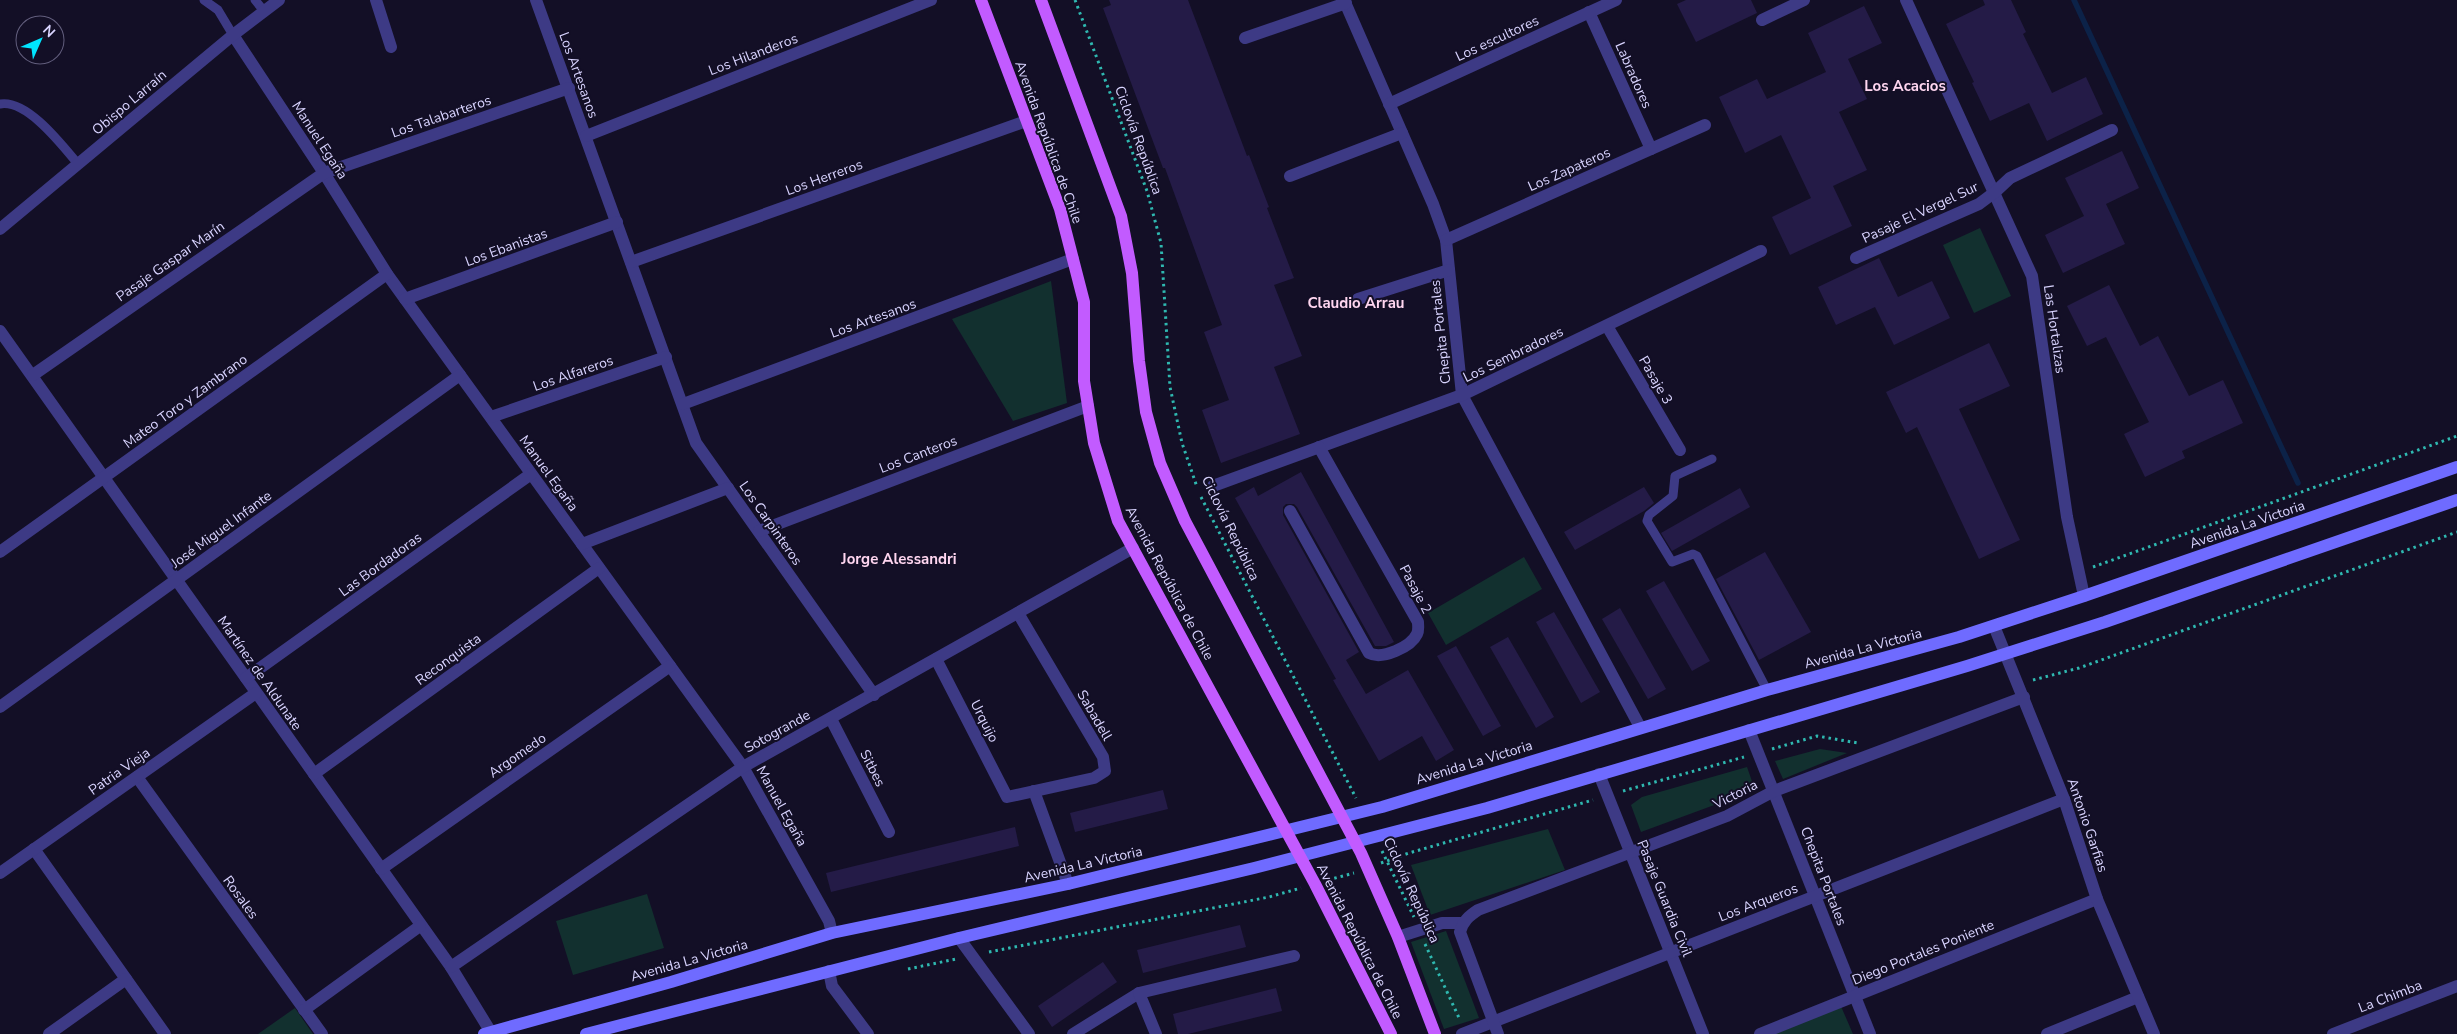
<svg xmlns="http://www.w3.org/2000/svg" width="2457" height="1034" font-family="'Nunito Sans',sans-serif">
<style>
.green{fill:#12302f}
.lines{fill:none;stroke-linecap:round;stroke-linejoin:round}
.stream{stroke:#0c2248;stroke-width:5.5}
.building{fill:#241b47}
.path{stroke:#2fb8b0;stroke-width:3;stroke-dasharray:2.5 4;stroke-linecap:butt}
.service{stroke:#3d3a85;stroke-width:9}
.minor{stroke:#3d3a85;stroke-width:12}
.tertiary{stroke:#3d3a85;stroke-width:12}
.secondary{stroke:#6f6bff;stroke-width:12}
.primary{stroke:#c25bff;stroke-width:12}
.labels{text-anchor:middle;stroke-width:4;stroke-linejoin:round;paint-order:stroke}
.street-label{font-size:14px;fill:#d9d4ff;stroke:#130f26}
.neighbourhood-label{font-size:15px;font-weight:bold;fill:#ffd6f0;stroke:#130f26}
</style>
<rect width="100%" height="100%" fill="#130f26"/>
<g class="green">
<path d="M1980,228l31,68 -37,17 -31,-68z"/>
<path d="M1051,281l16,122 -54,18 -61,-102z"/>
<path d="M1524,557l18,32 -96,56 -18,-32z"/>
<path d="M1820,749l27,4 -64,26 -8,-18z"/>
<path d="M1747,767l8,23 -114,42 -10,-27 11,-8z"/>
<path d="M1548,829l17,41 -135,45 -19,-50z"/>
<path d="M647,894l17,54 -91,27 -17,-54z"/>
<path d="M1446,931l33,87 -35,11 -33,-87z"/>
<path d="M1840,1004l13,30h-87z"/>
<path d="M295,1008l18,26h-55z"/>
</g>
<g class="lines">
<path class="stream" d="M2074,0l224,483"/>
</g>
<g class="building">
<path d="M1109,0h79l59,156 2,-1 13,34 7,18 -2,1 27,70 -20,7 28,71 -28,11 26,67 -79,29 -19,-53 27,-10 -25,-68 18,-7 -57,-157h-2l-60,-160 8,-3z"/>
<path d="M1686,0h65l6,13 -61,29 -19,-38z"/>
<path d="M1983,0h28l15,32 -3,2 29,59 34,-16 17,37 -56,27 -18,-38 -39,18 -18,-38 2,-1 -28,-58 39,-19z"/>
<path d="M1864,6l18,37 -34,16 19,40 -28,13 28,58 -34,16 19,40 -62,29 -18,-38 39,-19 -30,-63 -36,18 -26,-56 38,-18 10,20 59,-27 -18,-39z"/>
<path d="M2122,151l17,37 -33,16 19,40 -62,29 -18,-38 39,-19 -19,-38z"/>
<path d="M1879,258l19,39 34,-16 18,37 -56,27 -19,-38 -39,18 -18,-38z"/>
<path d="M2109,285l31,61 18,-10 31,60 34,-16 20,43 -61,28 3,7 -40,19 -21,-43 25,-12 -43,-85 -19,9 -20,-40z"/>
<path d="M1989,343l21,43 -51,23 61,131 -41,19 -62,-132 -11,6 -20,-41z"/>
<path d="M1301,472l93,170 -8,4h-11l-78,-139 -3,-3h-8l-3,3v8l76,137 -13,8 20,34 42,-24 46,80 -18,11 -14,-25 -43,25 -46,-81 3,-1 -101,-181 19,-11 4,9z"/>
<path d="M1644,487l10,16 -10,8 -69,39 -11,-18z"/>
<path d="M1740,488l10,19 -78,44 -11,-18z"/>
<path d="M1765,552l46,80 -52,28 -43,-81z"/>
<path d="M1664,581l46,80 -18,10 -46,-80z"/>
<path d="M1620,608l46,81 -18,10 -46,-80z"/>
<path d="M1554,612l46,80 -19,11 -45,-81z"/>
<path d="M1508,637l46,80 -18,11 -46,-81z"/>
<path d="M1456,646l45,80 -18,10 -46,-80z"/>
<path d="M1163,790l5,19 -93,23 -5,-19z"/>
<path d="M1015,827l4,19 -188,46 -5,-19z"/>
<path d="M1240,925l6,22 -103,26 -6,-23z"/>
<path d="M1103,962l14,20 -65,45 -14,-21z"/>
<path d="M1276,988l6,23 -94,23h-10l-5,-20z"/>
</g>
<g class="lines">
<g class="path">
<path d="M1075,0l72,191 14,52 9,144 12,56 15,44"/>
<path d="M1201,497l155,301"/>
<path d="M2093,567l364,-131"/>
<path d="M2033,680l46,-12 378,-136"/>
<path d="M1772,749l45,-13 41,7"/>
<path d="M1623,791l121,-34"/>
<path d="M1382,851l32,66"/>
<path d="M1381,863l28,-10 184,-53"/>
<path d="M1328,880l26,-7"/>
<path d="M1425,944l35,76"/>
<path d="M989,952l280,-55 32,-9"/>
<path d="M908,969l48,-10"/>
</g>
<g class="service">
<path d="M204,0l14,10 15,25"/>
<path d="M255,0l9,11"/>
<path d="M0,104c27,-5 62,41 78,60"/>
<path d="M1712,459l-37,17 -2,20 -24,19 -2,6 25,41 21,-8 4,2 70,134"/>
</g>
<g class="minor">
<path d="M376,0l15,47"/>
<path d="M536,0l160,443 178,252"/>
<path d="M1344,0l89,204 13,36 16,155 178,332"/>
<path d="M1906,0l126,276 35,241 17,79"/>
<path d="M1589,12l62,137"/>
<path d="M1762,20l42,-20"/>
<path d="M233,35l91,138 63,101 356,493 86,154 3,12"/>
<path d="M1245,38l101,-35"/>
<path d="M1389,104l227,-104"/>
<path d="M586,136l345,-136"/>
<path d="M1290,176l112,-43"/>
<path d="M1446,240l259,-115"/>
<path d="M1856,258l123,-54 16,-12 15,-14 102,-48"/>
<path d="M631,262l395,-141"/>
<path d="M405,299l212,-77"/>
<path d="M1358,299l91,-29"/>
<path d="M1607,326l73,124"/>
<path d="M0,331l451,636 41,67"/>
<path d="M33,375l291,-202 245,-85"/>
<path d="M683,404l390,-145"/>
<path d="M491,417l175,-60"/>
<path d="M1213,486l249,-91 299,-144"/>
<path d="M1290,511l79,142c13,7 42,-6 48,-19 2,-4 1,-8 1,-12l-99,-175"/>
<path d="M759,531l329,-125"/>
<path d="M582,544l146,-56"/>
<path d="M0,552l387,-278"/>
<path d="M936,659l71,138 87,-19 11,-7 -2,-14 -85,-144"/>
<path d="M246,678l285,-204"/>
<path d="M0,707l460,-332"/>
<path d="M831,719l58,113"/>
<path d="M1749,730l121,304"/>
<path d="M314,774l285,-206"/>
<path d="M1599,774l104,260"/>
<path d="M137,777l185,257"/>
<path d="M1034,791l34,93"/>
<path d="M34,849l131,185"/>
<path d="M381,869l289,-203"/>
<path d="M0,873l256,-180"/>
<path d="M1398,937l44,-14h20"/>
<path d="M959,938l70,96"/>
<path d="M451,967l292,-200 390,-219"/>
<path d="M829,971l3,15 36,48"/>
<path d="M304,1010l116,-84"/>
<path d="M49,1034l77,-55"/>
<path d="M1073,1034l66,-41"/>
<path d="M1156,1034l-17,-41 155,-37"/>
<path d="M1462,1034l602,-235"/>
<path d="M1498,1034l-38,-102c3,-11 9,-16 18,-22l249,-94 47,-25 250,-94"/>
<path d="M1760,1034l337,-135"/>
<path d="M2047,1034l91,-37"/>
<path d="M2333,1034l124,-48"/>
</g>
<g class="tertiary">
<path d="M0,229l233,-194 46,-35"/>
<path d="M1994,626l70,173 33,100 57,135"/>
</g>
<g class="secondary">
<path d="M484,1034l187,-52 161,-49 236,-49 314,-77 385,-117 192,-53 125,-41 373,-129"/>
<path d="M586,1034l373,-96 295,-70 233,-60 480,-142 138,-44 352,-122"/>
</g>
<g class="primary">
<path d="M981,0l79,209 24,93v79l10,62 24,78 197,363 76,150"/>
<path d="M1041,0l80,216 11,57 7,88 7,51 14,51 25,58 176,332 37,84 37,97"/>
</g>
</g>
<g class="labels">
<g class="street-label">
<text transform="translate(1497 38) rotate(-25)" y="5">Los escultores</text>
<text transform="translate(753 54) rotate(-21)" y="5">Los Hilanderos</text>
<text transform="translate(579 75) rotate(70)" y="5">Los Artesanos</text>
<text transform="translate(1634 75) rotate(66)" y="5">Labradores</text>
<text transform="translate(129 102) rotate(-40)" y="5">Obispo Larraín</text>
<text transform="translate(441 116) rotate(-19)" y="5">Los Talabarteros</text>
<text transform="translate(320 140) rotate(57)" y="5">Manuel Egaña</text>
<text transform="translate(1139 140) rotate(70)" y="5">Ciclovía República</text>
<text transform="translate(1049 142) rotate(70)" y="5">Avenida República de Chile</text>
<text transform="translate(1569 169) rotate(-24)" y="5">Los Zapateros</text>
<text transform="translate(824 177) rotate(-20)" y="5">Los Herreros</text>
<text transform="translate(1920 212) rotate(-25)" y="5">Pasaje El Vergel Sur</text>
<text transform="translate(506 247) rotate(-20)" y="5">Los Ebanistas</text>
<text transform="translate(170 261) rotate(-35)" y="5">Pasaje Gaspar Marín</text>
<text transform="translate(873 318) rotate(-20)" y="5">Los Artesanos</text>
<text transform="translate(2055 329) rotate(82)" y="5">Las Hortalizas</text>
<text transform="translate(1440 332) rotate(-96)" y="5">Chepita Portales</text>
<text transform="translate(1513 354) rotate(-26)" y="5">Los Sembradores</text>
<text transform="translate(573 373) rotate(-19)" y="5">Los Alfareros</text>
<text transform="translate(1656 380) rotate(60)" y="5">Pasaje 3</text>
<text transform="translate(185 401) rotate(-36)" y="5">Mateo Toro y Zambrano</text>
<text transform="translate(918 454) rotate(-21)" y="5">Los Canteros</text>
<text transform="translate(549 473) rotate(54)" y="5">Manuel Egaña</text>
<text transform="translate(771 523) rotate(55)" y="5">Los Carpinteros</text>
<text transform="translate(2247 524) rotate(-19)" y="5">Avenida La Victoria</text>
<text transform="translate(1231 528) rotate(64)" y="5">Ciclovía República</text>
<text transform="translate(221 529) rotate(-36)" y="5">José Miguel Infante</text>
<text transform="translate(380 564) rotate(-36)" y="5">Las Bordadoras</text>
<text transform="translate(1170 583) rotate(62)" y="5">Avenida República de Chile</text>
<text transform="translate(1416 589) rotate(62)" y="5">Pasaje 2</text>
<text transform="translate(1863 648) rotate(-15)" y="5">Avenida La Victoria</text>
<text transform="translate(448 659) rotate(-36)" y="5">Reconquista</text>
<text transform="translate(260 673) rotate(55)" y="5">Martínez de Aldunate</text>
<text transform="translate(1095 715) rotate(60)" y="5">Sabadell</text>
<text transform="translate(985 721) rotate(63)" y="5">Urquijo</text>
<text transform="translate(777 731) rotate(-29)" y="5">Sotogrande</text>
<text transform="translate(517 755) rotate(-35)" y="5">Argomedo</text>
<text transform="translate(1474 762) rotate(-17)" y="5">Avenida La Victoria</text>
<text transform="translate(873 768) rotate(63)" y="5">Sitbes</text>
<text transform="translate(119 771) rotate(-35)" y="5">Patria Vieja</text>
<text transform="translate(1735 794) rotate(-27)" y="5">Victoria</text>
<text transform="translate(782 806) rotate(61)" y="5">Manuel Egaña</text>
<text transform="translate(2088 825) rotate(71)" y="5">Antonio Garfias</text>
<text transform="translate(1083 864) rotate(-13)" y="5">Avenida La Victoria</text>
<text transform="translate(1824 876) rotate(69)" y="5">Chepita Portales</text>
<text transform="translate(1412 890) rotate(65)" y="5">Ciclovía República</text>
<text transform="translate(241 897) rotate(54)" y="5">Rosales</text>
<text transform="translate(1665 898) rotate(68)" y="5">Pasaje Guardia Civil</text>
<text transform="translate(1758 902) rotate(-21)" y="5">Los Arqueros</text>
<text transform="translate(1360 941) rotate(63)" y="5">Avenida República de Chile</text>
<text transform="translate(1923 952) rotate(-22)" y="5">Diego Portales Poniente</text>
<text transform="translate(689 960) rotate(-16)" y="5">Avenida La Victoria</text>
<text transform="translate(2390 996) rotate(-21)" y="5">La Chimba</text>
</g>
<g class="neighbourhood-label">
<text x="1905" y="91">Los Acacios</text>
<text x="1356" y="308">Claudio Arrau</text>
<text x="899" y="564">Jorge Alessandri</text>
</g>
</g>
<g transform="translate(40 40) rotate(45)"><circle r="24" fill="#130f26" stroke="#625e7d"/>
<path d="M0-4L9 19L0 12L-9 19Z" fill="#00e5ff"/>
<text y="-8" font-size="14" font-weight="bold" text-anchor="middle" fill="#d9d4ff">N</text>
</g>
</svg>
